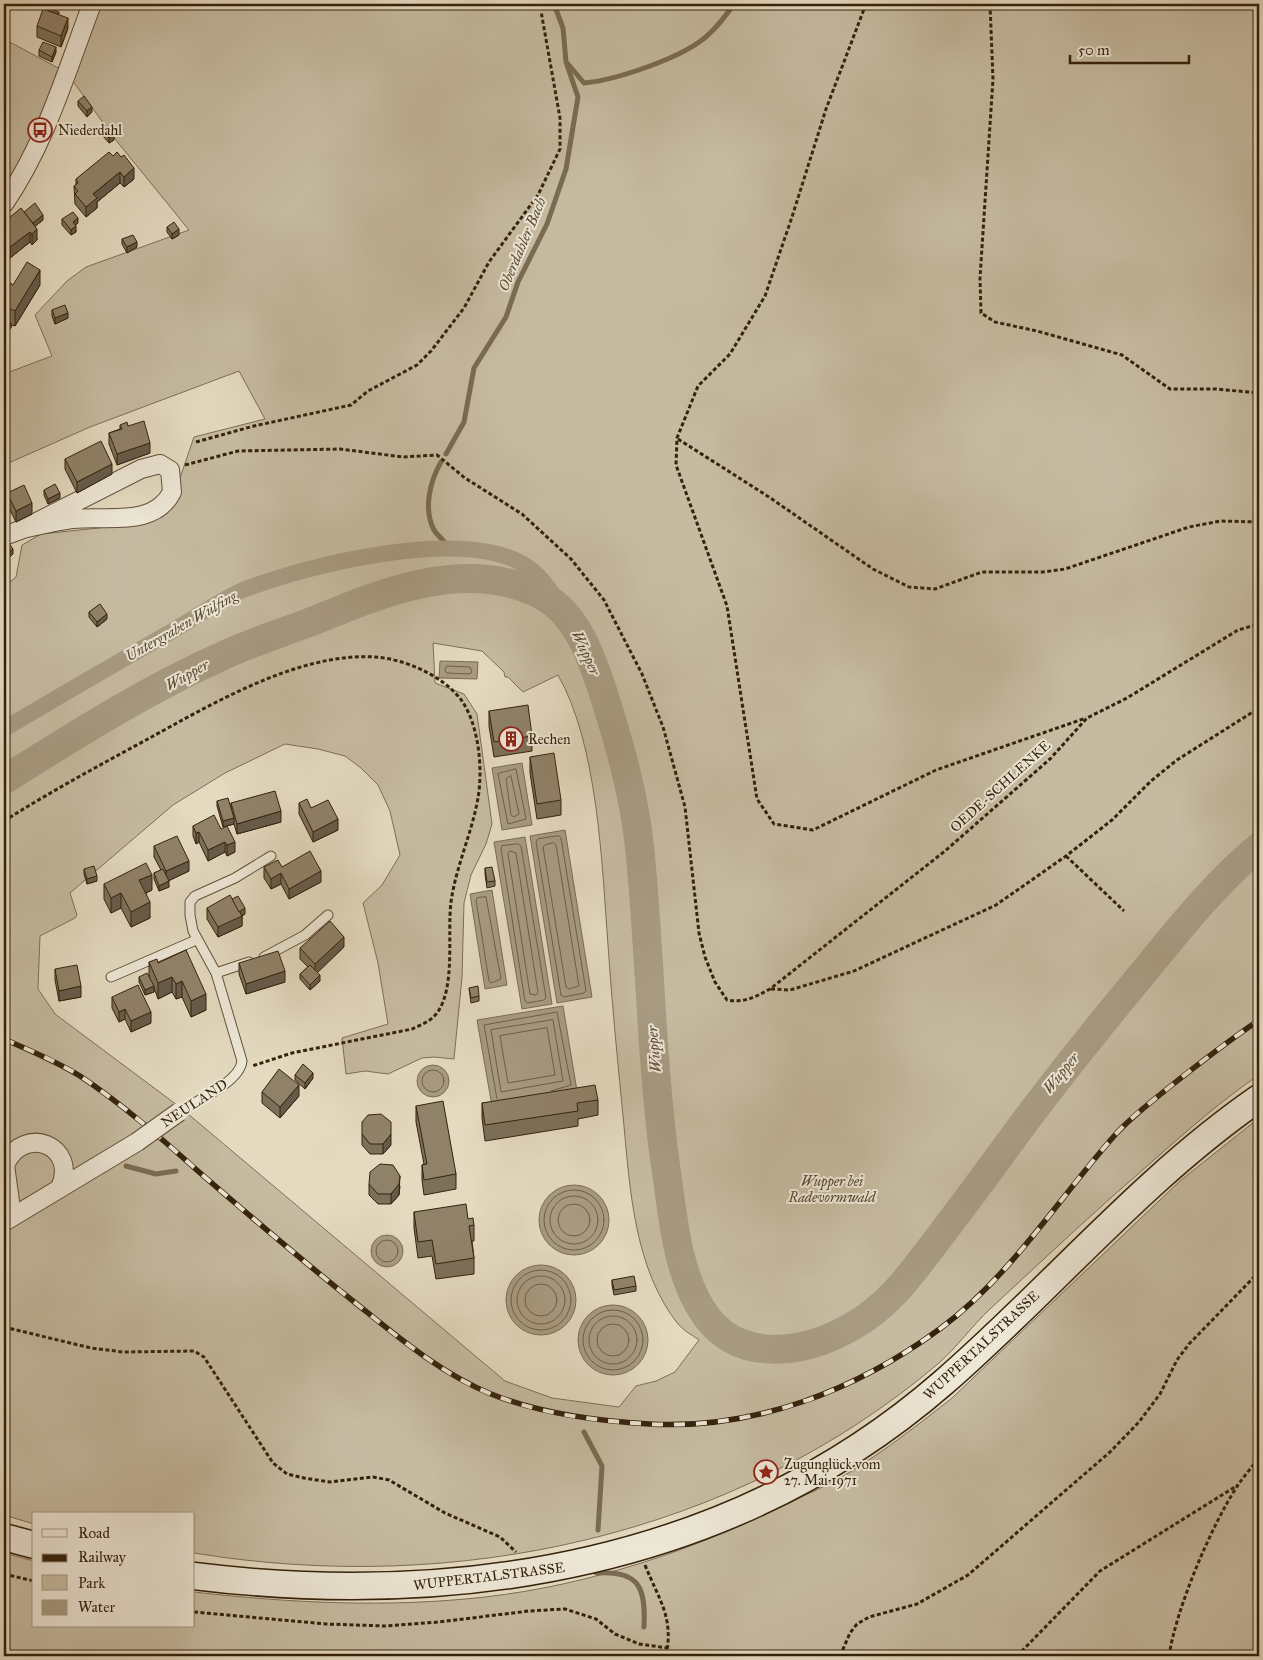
<svg xmlns="http://www.w3.org/2000/svg" width="1263" height="1660" font-family="'IM FELL Great Primer',serif">
<style>
.green{fill:#c6bba1;stroke:#7e6e56;fill-rule:evenodd}
.water{fill:#a89b82;stroke:#7a6b52}
.lines{fill:none;stroke-linecap:round;stroke-linejoin:round}
.shore{stroke:#6e5e46;stroke-width:1}
.stream{stroke:#7a6b52;stroke-width:5}
.canal{stroke:#a89b82;stroke-width:16}
.river{stroke:#a89b82;stroke-width:29}
.lane-casing{stroke:#615038;stroke-width:11}
.street-casing{stroke:#615038;stroke-width:20}
.secondary-casing{stroke:#35220b;stroke-width:29}
.path{stroke:#35220b;stroke-width:3;stroke-dasharray:4 2.5;stroke-linecap:butt}
.lane{stroke:#ede7d6;stroke-width:9}
.street{stroke:#ede7d6;stroke-width:18}
.secondary{stroke:#ede7d6;stroke-width:26}
.rail-casing{stroke:#35220b;stroke-width:5.5}
.rail{stroke:#ede7d6;stroke-width:4;stroke-dasharray:11;stroke-linecap:butt}
.street-bridge-casing{stroke:#615038;stroke-width:20;stroke-linecap:butt}
.street-bridge{stroke:#ede7d6;stroke-width:18}
.wall{fill:#7c705a;stroke:#35220b}
.shaded-wall{fill:#655b4a;stroke:#35220b}
.building{fill:#908269;stroke:#35220b}
.labels{text-anchor:middle;stroke-width:4;stroke-linejoin:round;paint-order:stroke}
.poi-label{font-size:14px;fill:#35220b;stroke:#ede7d6;text-anchor:start}
.street-label{font-size:14px;fill:#35220b;stroke:#ede7d6}
.park-label{font-size:14px;font-style:italic;fill:#594830;stroke:#ede7d6}
.water-label{font-size:15px;font-style:italic;fill:#5d4c35;stroke:#ede7d6}
</style>
<rect width="100%" height="100%" fill="#e4dac0"/>
<filter id="stains"><feTurbulence type="fractalNoise" baseFrequency=".004" numOctaves="4"/><feColorMatrix values="0 0 0 0 .2 0 0 0 0 .09 0 0 0 0 .02 0 0 0 .5 -.17"/></filter>
<radialGradient id="worn" r=".72"><stop offset=".6" stop-color="#630" stop-opacity="0"/><stop offset="1" stop-color="#630" stop-opacity=".3"/></radialGradient>
<g class="green">
<path d="M99,4h1160v1071c-37,25 -71,55 -105,85 -56,48 -110,99 -164,149 -18,17 -33,38 -51,54 -205,174 -483,233 -745,190v-39h-160v10l-30,-9v-928l12,-10 6,-32 19,-11 86,-9 52,-44 15,-44 71,-18 -26,-48 -149,56 -86,38v-91l48,-18 -17,-41 32,-34 19,-14 103,-37 -74,-91 -43,-59zM433,643l49,8 22,21 1,5h3l15,15 35,-17c40,70 44,190 50,270 4,60 10,120 16,181 6,65 11,144 54,198 6,7 14,11 21,16l-24,32 -19,9 -20,5 -17,21 -67,-9 -47,-17 -324,-273 -126,-94 -17,-25 2,-53 35,-18 2,-3 -7,-22 103,-88 52,-32 60,-29 33,5 27,7 16,12 17,17 12,26 10,44 -18,30 -19,18 15,60 10,61 -46,14 4,36 19,-3 23,3 34,-16 12,-1 20,2 8,-82 2,-74 7,-28 15,-31 6,-20 -15,-110 -13,-20 -29,-11z"/>
<path d="M4,39l58,31 -12,34 -46,92z"/>
<path d="M1259,1118v538h-1255v-103l30,8v65h160v-34c97,11 193,16 291,5 105,-12 209,-47 304,-94 20,-10 42,-19 61,-31 36,-22 69,-48 102,-74l228,-217z"/>
</g>
<g class="water">
<path d="M440,661l38,1 -1,17 -38,-1z"/>
<path d="M522,763l10,62 -30,5 -10,-62z"/>
<path d="M565,830l27,167 -35,6 -27,-167z"/>
<path d="M525,837l27,167 -30,5 -28,-167z"/>
<path d="M492,890l15,95 -22,4 -15,-95z"/>
<path d="M563,1006l14,85 -85,15 -15,-86z"/>
<circle cx="433" cy="1081" r="16"/>
<circle cx="574" cy="1220" r="35"/>
<circle cx="387" cy="1251" r="16"/>
<circle cx="541" cy="1300" r="35"/>
<circle cx="613" cy="1340" r="35"/>
</g>
<g class="lines">
<g class="shore">
<path d="M447,666l23,1 2,5 -2,2 -23,-1 -2,-2z"/>
<path d="M516,769l10,50 -18,5 -10,-50z"/>
<path d="M511,776l8,38 -5,3 -3,-2 -5,-36z"/>
<path d="M559,836l2,2 25,153 -2,2 -20,4 -3,-2 -25,-153 2,-3z"/>
<path d="M554,843l2,2 23,141 -10,3 -3,-2 -23,-140 2,-2z"/>
<path d="M518,844l3,2 25,152 -2,2 -16,3 -3,-2 -24,-152 1,-3z"/>
<path d="M510,851l6,2 22,139 -2,3 -6,-1 -22,-140z"/>
<path d="M486,897l15,82 -10,4 -2,-2 -13,-81 1,-2z"/>
<path d="M553,1020l10,61 -62,11 -10,-62z"/>
<path d="M547,1028l8,47 -47,8 -8,-47z"/>
<circle cx="433" cy="1081" r="11"/>
<path d="M497,1099l-13,-74 73,-13 14,73 -20,6"/>
<circle cx="574" cy="1220" r="30"/>
<circle cx="574" cy="1220" r="24"/>
<circle cx="574" cy="1220" r="16"/>
<circle cx="387" cy="1251" r="11"/>
<circle cx="541" cy="1300" r="30"/>
<circle cx="541" cy="1300" r="24"/>
<circle cx="541" cy="1300" r="16"/>
<circle cx="613" cy="1340" r="30"/>
<circle cx="613" cy="1340" r="24"/>
<circle cx="613" cy="1340" r="16"/>
</g>
<g class="stream">
<path d="M568,64l16,19c32,-3 102,-26 125,-49 9,-8 18,-20 25,-30"/>
<path d="M446,454l18,-32 10,-54 32,-51 12,-35 29,-58 19,-55 12,-72 -12,-35 -3,-34 -9,-24"/>
<path d="M441,462c-11,19 -18,47 -7,68 4,6 11,12 16,18"/>
<path d="M126,1166l30,8 20,-3"/>
<path d="M719,1344l5,-9"/>
<path d="M584,1432l18,34 -4,64"/>
<path d="M595,1571l1,2c43,-3 50,14 48,54"/>
</g>
<path class="canal" d="M4,729c54,-32 109,-64 163,-95 25,-14 50,-33 76,-44 64,-25 217,-63 280,-26 17,10 27,25 37,42"/>
<path class="river" d="M4,780c68,-43 141,-89 214,-122 29,-14 60,-24 90,-35 70,-28 151,-65 227,-31 41,17 56,64 69,103 16,51 31,103 36,157 11,110 11,221 28,331 6,44 11,95 38,133 35,48 100,37 145,11 39,-21 63,-57 89,-91 22,-29 43,-57 64,-86 44,-61 91,-119 139,-177 36,-44 73,-91 116,-126"/>
<g class="lane-casing">
<g id="lane">
<path d="M264,957l41,-22 23,-20"/>
<path d="M216,973l33,-11"/>
<path d="M111,977l85,-37"/>
<path d="M179,1112c17,-11 61,-30 63,-51l-26,-88 -23,-42 -3,-16v-13l5,-6 40,-18 36,-22"/>
</g>
</g>
<g class="street-casing">
<g id="street">
<path d="M4,204c42,-61 62,-132 88,-200"/>
<path d="M4,536l19,-7 118,-60 19,-5 10,6 2,22c-18,36 -66,23 -99,27 -17,2 -33,6 -50,10"/>
<path d="M12,1216l-7,-51c19,-42 74,-19 55,23"/>
<path d="M4,1222l133,-80"/>
</g>
</g>
<g class="secondary-casing">
<g id="secondary">
<path d="M4,1537l30,8"/>
<path d="M194,1576c268,33 541,-12 750,-194 107,-93 198,-203 315,-284"/>
</g>
</g>
<g class="path">
<path d="M866,4l-40,105 -34,108 -27,79 -35,58 -32,32 -21,52 -1,27 51,141 30,193 17,25 39,6 123,-60 150,-52"/>
<path d="M990,4l3,75 -13,199 1,35 14,9 42,9 85,24 48,34h46l43,4"/>
<path d="M678,439l91,58 104,72 36,18 26,2 47,-17h61l22,-3 124,-42 31,-6 39,1"/>
<path d="M196,442l58,-16 97,-21 17,-14 49,-26 14,-14 33,-43 25,-46 49,-67 22,-46v-31l-19,-107"/>
<path d="M185,465l53,-14 102,-2 63,8 34,-2 28,23 57,36 49,45 33,41 38,74 21,53 22,80 14,126 6,24 10,25 12,18c18,3 28,-3 43,-11l175,-138 105,-92 37,-41 40,-20 111,-68 21,-6"/>
<path d="M4,821c46,-29 94,-55 142,-81 66,-36 153,-88 229,-83 30,2 69,19 87,44 17,25 21,68 16,97 -6,35 -22,68 -27,104 -4,31 5,85 -14,111 -6,8 -16,12 -25,16l-120,24 -40,13"/>
<path d="M1066,856l58,55"/>
<path d="M771,989l19,1 64,-19 142,-66 70,-49 46,-36 39,-39 26,-21 82,-52"/>
<path d="M4,1327l87,21 32,4 71,-1 10,6 69,106 14,11 17,4 26,4 43,-5 16,3 56,33 55,24 16,15"/>
<path d="M645,1565c14,35 29,52 21,91"/>
<path d="M4,1574l30,7"/>
<path d="M194,1612l132,12 59,2 54,-4 90,-11 36,-2 31,10 19,15 24,10 29,4"/>
<path d="M840,1656l10,-23 7,-9 12,-7 48,-13 51,-29 142,-123 29,-30 21,-28 17,-34 12,-16 70,-72"/>
<path d="M1017,1656l83,-85 138,-86"/>
<path d="M1169,1656c7,-47 42,-130 69,-171 6,-9 14,-18 21,-27"/>
</g>
<use href="#lane" class="lane"/>
<use href="#street" class="street"/>
<use href="#secondary" class="secondary"/>
<g class="rail-casing">
<path id="rail" d="M4,1039c25,11 52,22 76,37 42,28 81,62 119,96 52,45 105,90 159,133 41,33 84,69 133,89 50,20 105,27 158,30 106,6 208,-34 292,-96 70,-52 117,-129 174,-193 15,-17 35,-32 52,-46 30,-24 60,-47 92,-69"/>
</g>
<use href="#rail" class="rail"/>
<g class="street-bridge-casing">
<path id="street-bridge" d="M137,1142l42,-30"/>
</g>
<use href="#street-bridge" class="street-bridge"/>
</g>
<g class="wall">
<path d="M59,15l9,13 -7,19 -24,-10v-11z"/>
<path d="M39,50l17,2 -4,10 -13,-6z"/>
<path d="M78,101l14,11 -5,5 -9,-11z"/>
<path d="M102,130l12,10 -5,3 -7,-8z"/>
<path d="M113,156l21,23 -10,8 -4,-4 -23,19v6l-11,9 -11,-13 -1,-18 2,-1v-6z"/>
<path d="M24,212l19,8 -8,6 2,14 -5,5 -2,-3 -20,16 -6,-8v-28z"/>
<path d="M62,219l16,4 -3,2 1,7 -5,3 -9,-10z"/>
<path d="M167,227l12,8 -7,4 -5,-7z"/>
<path d="M122,239l15,8 -10,6 -5,-9z"/>
<path d="M4,279l9,6h27l-25,41 -4,-1v3l-7,5z"/>
<path d="M52,310l16,8 -13,6 -3,-8z"/>
<path d="M120,425l8,1 22,27 -33,12 -8,-21v-11l11,-4z"/>
<path d="M65,459l47,15 -35,19 -12,-24z"/>
<path d="M44,490l16,8 -12,6 -4,-9z"/>
<path d="M7,493l25,21 -16,8 -9,-18z"/>
<path d="M89,612l18,7 -10,8 -8,-10z"/>
<path d="M489,711l43,25v15l-38,6 -5,-31z"/>
<path d="M530,757l31,43v15l-24,4 -7,-46z"/>
<path d="M217,801l14,8v-6l50,19 -44,12 -3,-10 -11,3 -6,-21z"/>
<path d="M299,803l12,5 27,22 -25,12 -14,-28z"/>
<path d="M193,826l28,3 14,23 -8,4 -2,-4 -17,9 -9,-19 -3,2 -3,-8z"/>
<path d="M154,846l35,25 -21,10 1,6 -10,4 -5,-12v-6l7,-3 -7,-13z"/>
<path d="M264,867h18l39,15 -32,17 -8,-15 -10,5 -7,-11z"/>
<path d="M485,868l10,13v5l-8,2 -2,-14z"/>
<path d="M84,869l13,12 -10,3 -3,-10z"/>
<path d="M104,884l48,6 -6,3 4,25 -19,9 -10,-19 -10,5 -7,-14z"/>
<path d="M207,908l38,6 -3,2v10l-24,11 -11,-18z"/>
<path d="M344,947l-27,25 3,9 -10,9 -10,-11v-5l8,-7 -8,-8v-11z"/>
<path d="M186,950l20,60 -15,7 -9,-20 -6,2 -4,-7 -14,7 -4,-11v4l-9,3 -6,-13v-5h10v-15l9,1z"/>
<path d="M239,963l46,19 -39,12 -7,-20z"/>
<path d="M55,969l26,28 -22,4 -4,-21z"/>
<path d="M469,988l10,8v5l-8,2z"/>
<path d="M112,997l39,26 -20,9 -6,-13 -6,3 -7,-14z"/>
<path d="M295,1075l18,3 -8,11 -10,-9z"/>
<path d="M262,1092l37,4 -19,22 -18,-15z"/>
<path d="M598,1100v15l-20,4v7l-93,15 -3,-23v-15z"/>
<path d="M416,1106l40,68v15l-32,6 -2,-15v-15l2,-1 -8,-42z"/>
<path d="M362,1134l29,11 -8,9h-13l-8,-9z"/>
<path d="M369,1184l31,2 -1,9 -8,9h-13l-9,-9z"/>
<path d="M414,1212l54,7 6,6v16h-2l2,17v16l-38,5 -4,-23 -14,2 -4,-30z"/>
<path d="M612,1280l24,6v5l-22,4 -2,-10z"/>
</g>
<g class="shaded-wall">
<path d="M68,18v10l-7,19v-11z"/>
<path d="M56,47v5l-4,10v-5z"/>
<path d="M92,107v5l-5,5v-6z"/>
<path d="M114,134v6l-5,3v-5z"/>
<path d="M134,168v11l-10,8v-10z"/>
<path d="M120,172v11l-23,19v6l-11,9v-10l7,-13z"/>
<path d="M43,215v5l-10,8v-5z"/>
<path d="M78,218v5l-5,4v-5z"/>
<path d="M76,226v6l-5,3v-5z"/>
<path d="M37,229v11l-5,5v-11z"/>
<path d="M179,229v6l-7,4v-5z"/>
<path d="M30,232v10l-20,16v-11z"/>
<path d="M137,242v5l-10,6v-6z"/>
<path d="M40,270v15l-25,41v-15z"/>
<path d="M68,313v5l-13,6v-6z"/>
<path d="M11,323v5l-7,5v-5z"/>
<path d="M150,443v10l-33,12v-11z"/>
<path d="M112,464v10l-35,19v-11z"/>
<path d="M60,493v5l-12,6v-5z"/>
<path d="M32,503v11l-16,8v-11z"/>
<path d="M13,549v5l-8,7v5h-1v-10z"/>
<path d="M107,614v5l-10,8v-5z"/>
<path d="M281,811v11l-44,12v-10z"/>
<path d="M234,818v6l-11,3v-6z"/>
<path d="M338,819v11l-25,12v-10z"/>
<path d="M199,832v10l-3,2v-11z"/>
<path d="M225,842v10l-17,9v-11z"/>
<path d="M235,842v10l-8,4v-11z"/>
<path d="M189,861v10l-23,11v-11z"/>
<path d="M321,871v11l-32,17v-10z"/>
<path d="M281,873v11l-10,5v-10z"/>
<path d="M152,875v15l-13,6v-16z"/>
<path d="M97,876v5l-10,3v-5z"/>
<path d="M169,881v6l-10,4v-5z"/>
<path d="M121,893v15l-10,5v-15z"/>
<path d="M150,902v16l-19,9v-15z"/>
<path d="M245,908v6l-4,2h1v10l-24,11v-10l19,-14z"/>
<path d="M344,937v10l-29,28v-11z"/>
<path d="M285,971v11l-39,12v-10z"/>
<path d="M320,975v6l-10,9v-5z"/>
<path d="M172,977v15l-14,7v-16z"/>
<path d="M182,981v16l-6,2v-15z"/>
<path d="M81,986v11l-22,4v-10z"/>
<path d="M154,986v6l-9,3v-5z"/>
<path d="M206,994v16l-15,7v-16z"/>
<path d="M125,1009v10l-6,3v-10z"/>
<path d="M151,1012v11l-20,9v-11z"/>
<path d="M313,1073v5l-8,11v-6z"/>
<path d="M299,1085v11l-19,22v-11z"/>
<path d="M391,1134v11l-8,9v-10z"/>
<path d="M400,1176l-1,19 -8,9v-10z"/>
</g>
<g class="building">
<path d="M48,8l11,4v2l-12,-4z"/>
<path d="M43,9l25,9 -7,18 -24,-10z"/>
<path d="M43,42l13,5 -4,10 -13,-7z"/>
<path d="M84,96l8,11 -5,4 -9,-10z"/>
<path d="M108,126l6,8 -5,4 -7,-8z"/>
<path d="M109,152l4,4 4,-4 4,5 3,-2 10,13 -10,9 -4,-5 -27,22 4,4 -11,9 -11,-13 3,-3 -4,-5 4,-3 -2,-4z"/>
<path d="M35,203l8,12 -10,8 -9,-11z"/>
<path d="M21,208l16,21 -5,5 -2,-2 -20,15 -6,-7v-18z"/>
<path d="M73,212l5,6 -5,4 3,4 -5,4 -9,-11z"/>
<path d="M174,222l5,7 -7,5 -5,-7z"/>
<path d="M133,235l4,7 -10,5 -5,-8z"/>
<path d="M27,262l13,8 -25,41 -11,-5v-27l9,6z"/>
<path d="M65,305l3,8 -13,5 -3,-8z"/>
<path d="M4,318l7,5 -7,5z"/>
<path d="M144,421l6,22 -33,11 -8,-21 13,-4 -2,-4 7,-3 1,4z"/>
<path d="M101,441l11,23 -35,18 -12,-23z"/>
<path d="M55,484l5,9 -12,6 -4,-9z"/>
<path d="M24,485l8,18 -16,8 -9,-18z"/>
<path d="M4,537l9,12 -9,7 1,-1 -1,-1z"/>
<path d="M100,604l7,10 -10,8 -8,-10z"/>
<path d="M528,705l4,31 -38,6 -5,-31z"/>
<path d="M554,753l7,47 -24,4 -7,-47z"/>
<path d="M275,791l6,20 -44,13 -6,-21z"/>
<path d="M228,798l6,20 -11,3 -6,-20z"/>
<path d="M307,799l4,9 17,-8 10,19 -25,13 -14,-29z"/>
<path d="M214,815l7,14 6,-3 8,16 -8,3 -2,-3 -17,8 -9,-18 -3,1 -3,-7z"/>
<path d="M177,836l12,25 -23,10 -12,-25z"/>
<path d="M310,851l11,20 -32,18 -8,-16 -10,6 -7,-12 14,-7 4,7z"/>
<path d="M146,863l6,12 -13,5 11,22 -19,10 -10,-19 -10,5 -7,-14z"/>
<path d="M94,866l3,10 -10,3 -3,-10z"/>
<path d="M492,867l3,14 -8,1 -2,-14z"/>
<path d="M163,869l6,12 -10,5 -5,-13z"/>
<path d="M230,895l12,21 -24,11 -11,-19z"/>
<path d="M238,896l7,12 -6,4 -7,-13z"/>
<path d="M330,921l14,16 -29,27 -15,-16z"/>
<path d="M186,950l20,44 -15,7 -9,-20 -6,3 -4,-7 -14,6 -9,-21 8,-3 1,4z"/>
<path d="M278,951l7,20 -39,13 -7,-21z"/>
<path d="M77,965l4,21 -22,5 -4,-22z"/>
<path d="M310,965l10,10 -10,10 -10,-11z"/>
<path d="M147,973l7,13 -9,4 -6,-13z"/>
<path d="M138,985l13,27 -20,9 -6,-12 -6,3 -7,-15z"/>
<path d="M478,986l1,10 -8,2 -2,-10z"/>
<path d="M303,1064l10,9 -8,10 -10,-8z"/>
<path d="M279,1069l20,16 -19,22 -18,-15z"/>
<path d="M595,1085l3,15 -21,3 1,8 -93,14 -3,-22z"/>
<path d="M443,1101l13,73 -32,6 -2,-15 5,-1 -11,-58z"/>
<path d="M381,1114l10,8v12l-8,10h-13l-8,-10v-12l6,-7z"/>
<path d="M380,1164l13,1 7,11 -1,8 -8,10h-13l-9,-10 1,-12z"/>
<path d="M466,1204l2,15 5,-1 1,7 -5,1 5,32 -38,6 -4,-24 -14,2 -4,-30z"/>
<path d="M634,1276l2,10 -22,4 -2,-10z"/>
</g>
<defs>
<g id="bus-ring" transform="scale(1.25)"><circle r="9.5" fill="#ede7d6" stroke="#8f2418" stroke-width="1.5"/><path d="M-5-6H5V4H4V6H2V4H-2V6H-4V4H-5ZM-3.5-4V0h7V-4ZM-3.5 1.2v1.5H-2V1.2ZM2 1.2v1.5H3.5V1.2Z" fill="#8f2418"/></g>
<g id="building-ring" transform="scale(1.25)"><circle r="9.5" fill="#ede7d6" stroke="#8f2418" stroke-width="1.5"/><path d="M-4-6H4V6H1V3H-1V6H-4ZM-2.5-4.3h1.7v1.8h-1.7ZM.8-4.3h1.7v1.8H.8ZM-2.5-1h1.7V.8h-1.7ZM.8-1h1.7V.8H.8Z" fill="#8f2418"/></g>
<g id="sight-ring" transform="scale(1.25)"><circle r="9.5" fill="#ede7d6" stroke="#8f2418" stroke-width="1.5"/><path d="M0-6L1.8-2.2L6-1.7L2.9 1.2L3.7 5.4L0 3.3L-3.7 5.4L-2.9 1.2L-6-1.7L-1.8-2.2Z" fill="#8f2418"/></g>
</defs>
<g fill-rule="evenodd">
<use href="#bus-ring" x="40" y="130"/>
<use href="#building-ring" x="511" y="739"/>
<use href="#sight-ring" x="766" y="1472"/>
</g>
<g class="labels">
<g class="poi-label">
<text x="58" y="135">Niederdahl</text>
<text x="528" y="744">Rechen</text>
<text x="784" y="1469">Zugunglück vom<tspan x="784" dy="16">27. Mai 1971</tspan></text>
</g>
<g class="street-label">
<text transform="translate(1000 786) rotate(-42)" y="5">OEDE-SCHLENKE</text>
<text transform="translate(194 1103) rotate(-33)" y="5">NEULAND</text>
<text transform="translate(981 1345) rotate(-43)" y="5">WUPPERTALSTRASSE</text>
<text transform="translate(489 1576) rotate(-7)" y="5">WUPPERTALSTRASSE</text>
</g>
<g class="park-label">
<text x="832" y="1186">Wupper bei<tspan x="832" dy="16">Radevormwald</tspan></text>
</g>
<g class="water-label">
<text transform="translate(522 244) rotate(-67)" y="5">Oberdahler Bach</text>
<text transform="translate(181 626) rotate(-30)" y="5">Untergraben Wülfing</text>
<text transform="translate(586 653) rotate(65)" y="5">Wupper</text>
<text transform="translate(187 675) rotate(-30)" y="5">Wupper</text>
<text transform="translate(654 1049) rotate(-95)" y="5">Wupper</text>
<text transform="translate(1061 1073) rotate(-51)" y="5">Wupper</text>
</g>
</g>
<rect width="1263" height="1660" fill="none" stroke="#e4dac0" stroke-width="20"/>
<rect x="5" y="5" width="1253" height="1650" fill="none" stroke="#35220b" stroke-width="2.5"/>
<rect x="10" y="10" width="1243" height="1640" fill="none" stroke="#35220b"/>
<rect x="32" y="1512" width="162" height="115" fill="#ede7d6" stroke="#a39885"/>
<rect x="42" y="1529" width="25" height="8" fill="#ede7d6" stroke="#a39885"/>
<text x="78" y="1538" font-size="15" fill="#35220b">Road</text>
<rect x="42" y="1554" width="25" height="8" fill="#35220b" stroke="#a39885"/>
<text x="78" y="1562" font-size="15" fill="#35220b">Railway</text>
<rect x="42" y="1575" width="25" height="15" fill="#c6bba1" stroke="#a39885"/>
<text x="78" y="1588" font-size="15" fill="#35220b">Park</text>
<rect x="42" y="1600" width="25" height="15" fill="#a89b82" stroke="#a39885"/>
<text x="78" y="1612" font-size="15" fill="#35220b">Water</text>
<path d="M1070 55v8h119v-8" fill="none" stroke="#35220b" stroke-width="2.5"/>
<text x="1078" y="55" font-size="15" fill="#35220b" stroke="#ede7d6" stroke-width="4" paint-order="stroke">50 m</text>
<rect width="100%" height="100%" filter="url(#stains)"/>
<rect width="100%" height="100%" fill="url(#worn)"/>
</svg>
